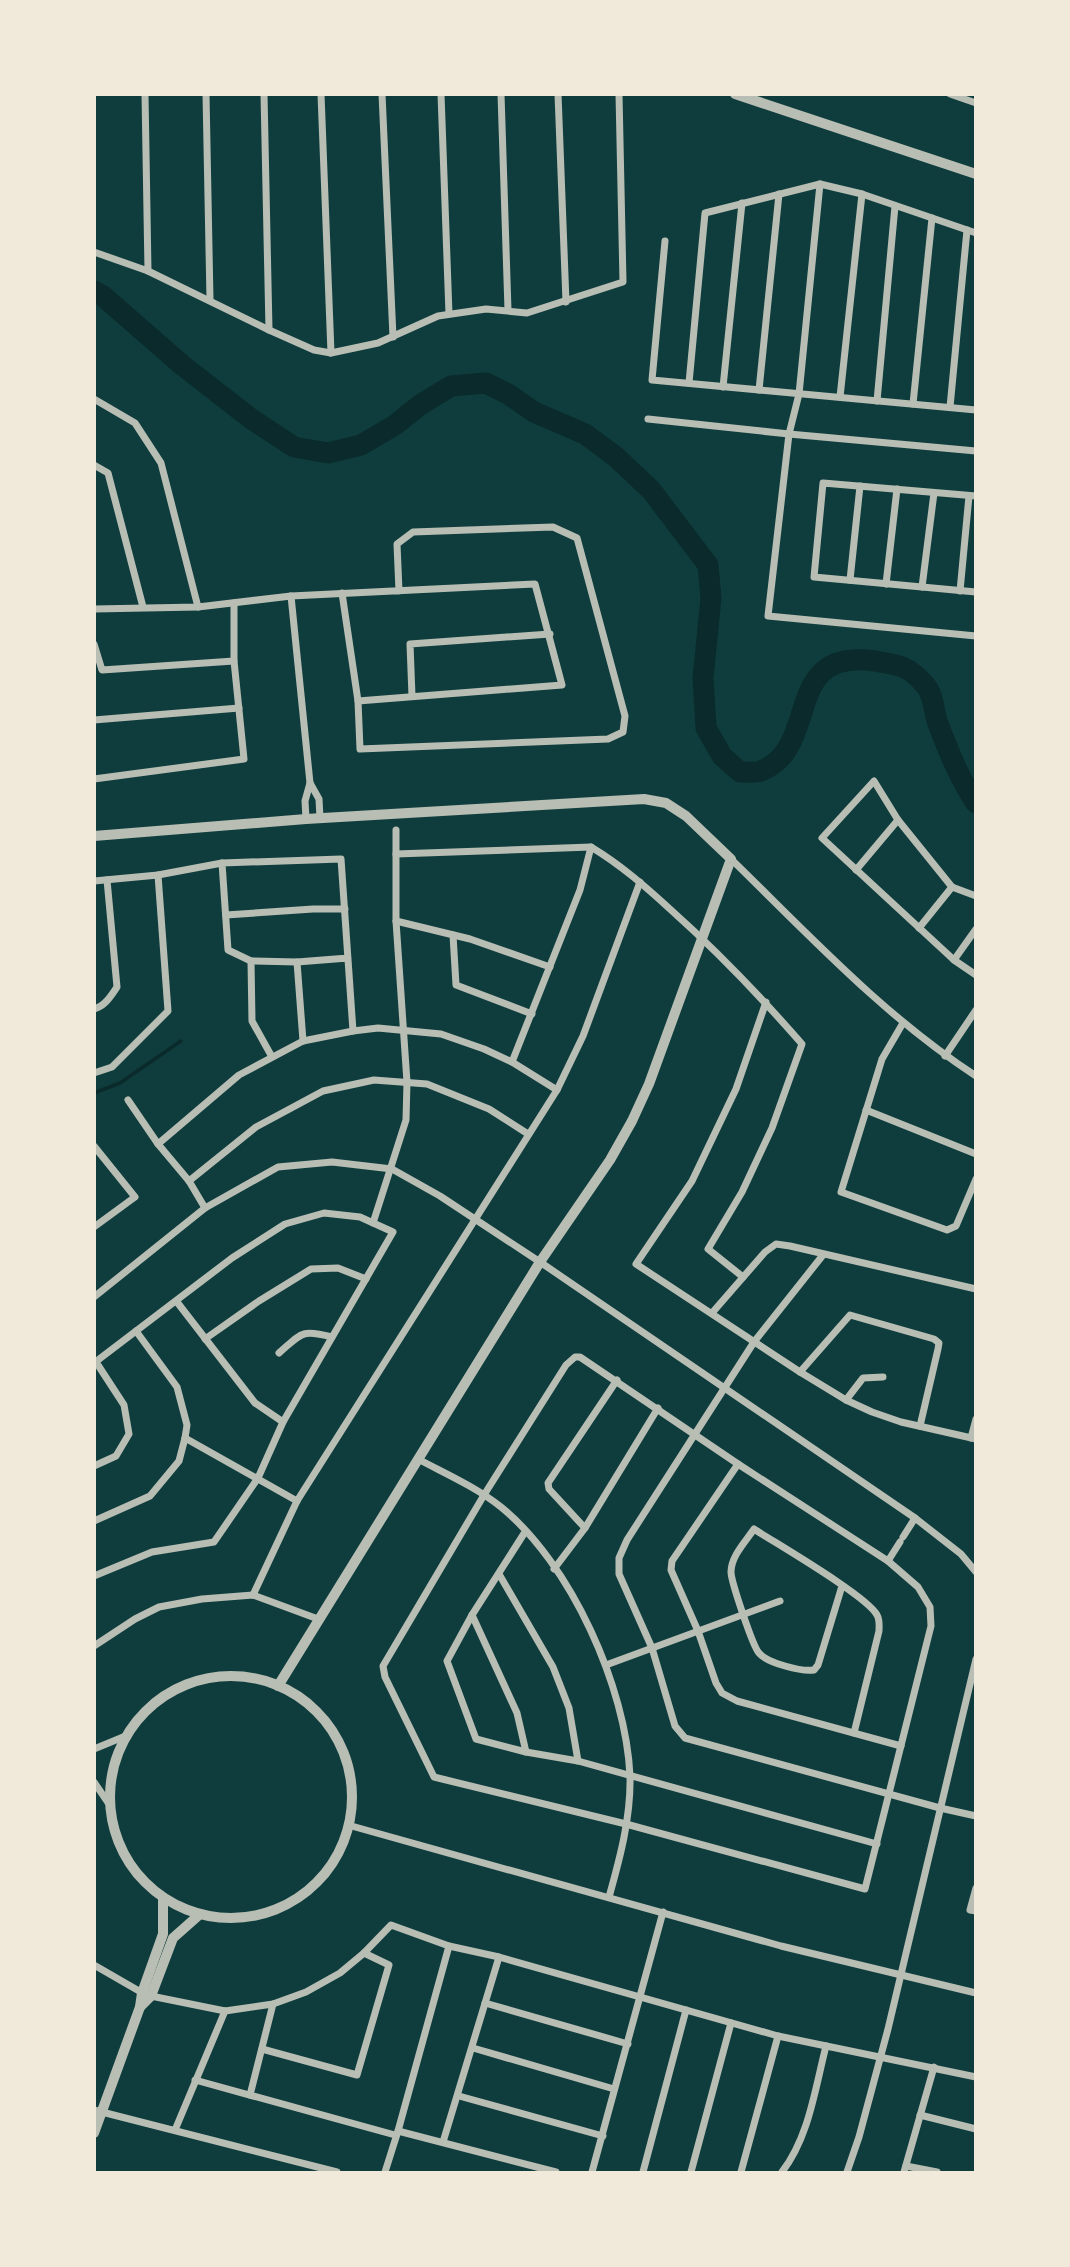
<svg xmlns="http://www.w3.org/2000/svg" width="1070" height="2267" font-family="Rubik,sans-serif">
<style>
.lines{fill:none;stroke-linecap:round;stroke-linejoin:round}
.stream{stroke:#0a2a2b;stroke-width:3.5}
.river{stroke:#0a2a2b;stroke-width:21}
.minor{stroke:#b8beb3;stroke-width:7}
.tertiary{stroke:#b8beb3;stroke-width:10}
</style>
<rect width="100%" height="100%" fill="#0f3d3e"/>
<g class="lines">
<path class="stream" d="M94,1093l26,-10 61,-42"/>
<path class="river" d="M94,291l9,5 79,69 68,53 44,29 34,6 33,-8 34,-20 25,-20 31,-19 35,-3 22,11 26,18 51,22 31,23 35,33 57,75 3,33 -8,80 3,50 16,28 18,16c6,0 15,1 21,-1 61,-24 19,-123 114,-110 25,4 34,5 51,25 7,8 8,24 11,35 11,29 22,57 39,82"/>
<g class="minor">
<path d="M145,94l3,177"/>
<path d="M206,94l4,206"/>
<path d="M264,94l5,236"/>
<path d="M321,94l10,259"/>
<path d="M382,94l11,243"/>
<path d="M441,94l8,220"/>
<path d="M501,94l7,216"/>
<path d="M558,94l8,208"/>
<path d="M950,94l26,9"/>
<path d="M820,184l-21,210 -10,40 -21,182 208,20"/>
<path d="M665,241l-13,139 324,30"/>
<path d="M94,252l54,19 121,59 45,20 17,3 47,-10 60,-27 48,-7 41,4 96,-31 -4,-188"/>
<path d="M689,383l16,-170 115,-29 42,10 114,39"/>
<path d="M723,387l19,-184"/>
<path d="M759,390l20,-196"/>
<path d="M840,397l22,-203"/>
<path d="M94,399l41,24 26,40 37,144"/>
<path d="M877,401l18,-195"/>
<path d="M913,404l19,-186"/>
<path d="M950,407l17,-177"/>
<path d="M648,419l141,15 187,17"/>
<path d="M94,465l14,8 35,134"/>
<path d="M976,496l-153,-13 -9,94 162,15"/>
<path d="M850,580l10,-94"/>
<path d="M886,584l11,-95"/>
<path d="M922,587l12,-94"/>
<path d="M960,591l9,-95"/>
<path d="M342,593l16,108"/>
<path d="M291,596l19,187 9,16 1,19"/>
<path d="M94,609l104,-2 93,-11 244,-12 27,101 -204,16 2,48 248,-10 15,-7 2,-16 -48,-178 -24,-11 -140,5 -16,12 2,47"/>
<path d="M94,644l8,26 132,-9"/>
<path d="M412,696l-2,-52 140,-10"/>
<path d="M94,720l145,-12"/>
<path d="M94,779l150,-20 -10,-98v-58"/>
<path d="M306,819l-1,-18 5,-18"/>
<path d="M396,854l195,-7c30,18 55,40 80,63 47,42 90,87 131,134l-30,84 -30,64 -34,57 35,28"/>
<path d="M731,859c78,76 153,157 245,217"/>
<path d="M856,870l42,-50"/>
<path d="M94,881l64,-6 64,-12"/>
<path d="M976,896l-24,-9 -54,-67 -24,-39 -52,57 132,122 22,15"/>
<path d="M226,915l87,-6h32"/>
<path d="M396,921l74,18 80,28"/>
<path d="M919,928l33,-41"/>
<path d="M453,935l3,50 76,29"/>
<path d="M348,958l-51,4 -46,-1 -23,-11 -6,-87 119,-4 12,172"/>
<path d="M954,960l22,-31"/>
<path d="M251,961l1,60 20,36"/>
<path d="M297,962l6,79"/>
<path d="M766,1002l-30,87 -44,92 -56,83 164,108 46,28 26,12 29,10 75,17"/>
<path d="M94,1009c11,-3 17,-13 23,-22l-10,-107"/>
<path d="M903,1023l-21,36 -41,133 106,38 9,-4 20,-47"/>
<path d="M945,1056l31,-46"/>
<path d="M512,1062l68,-172 11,-43"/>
<path d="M94,1073l18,-6 56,-56 -10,-136"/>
<path d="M128,1100l30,44 31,37 16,27"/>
<path d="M866,1110l110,44"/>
<path d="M158,1144l81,-69 64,-34 50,-10 25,-3 63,6 43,15 28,13 45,28"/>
<path d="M94,1146l41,51 -41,30"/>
<path d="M189,1181l67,-54 67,-36 51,-11 53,4 62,25 39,25"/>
<path d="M373,1223l33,-103 1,-38 -11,-161v-91"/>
<path d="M823,1255l-69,87 -127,198 -8,18v16l33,74 23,78 10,12 255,70 36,8"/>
<path d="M94,1297l111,-89 73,-41 54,-5 60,7 48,27 100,66 375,256 46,36 15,18"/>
<path d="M177,1302l78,101 28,19"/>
<path d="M712,1313l53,-61 11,-8 14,2 186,43"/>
<path d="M205,1339l54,-38 52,-32 27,-1 28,11"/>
<path d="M279,1353c23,-20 22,-24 53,-16"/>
<path d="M575,1357h5l158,107 150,97 30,26 12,20 1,19 -66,263 -239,-65 -192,-47 -49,-100 -2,-11 101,-171 82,-130z"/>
<path d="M94,1363l138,-105 53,-34 39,-11 36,4 33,15 -110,190 -25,56 -44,64 -62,10 -58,24"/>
<path d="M800,1372l50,-57 84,24 5,4 -1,6 -18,77"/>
<path d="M846,1400l17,-22 20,-1"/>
<path d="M185,1438l112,63"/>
<path d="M971,1438l5,-19"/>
<path d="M418,1459c28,15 58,28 83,48 70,57 125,180 129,269 1,41 -10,82 -21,121"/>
<path d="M738,1464l-66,97 -1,9 27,61 18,52 6,10 15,8 164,45"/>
<path d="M94,1466l22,-10 13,-22 -5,-29 -28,-43"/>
<path d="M94,1521l56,-25 29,-35 6,-23 2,-13 -10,-38 -41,-56"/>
<path d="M585,1528l-36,-39 -1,-6 69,-103"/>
<path d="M525,1532l-53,83 -25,46 29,78 50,13 52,9 299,83"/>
<path d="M903,1537l12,-19"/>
<path d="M888,1561l12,-19"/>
<path d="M554,1569l31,-41 73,-120"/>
<path d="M499,1574l54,93 16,41 9,53"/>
<path d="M842,1586l-24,79 -4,5c-12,2 -47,-7 -55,-17 -6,-6 -28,-72 -28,-81 0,-16 15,-31 23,-43 23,15 113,67 123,86 3,5 2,11 2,16l-25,102"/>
<path d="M253,1595l44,-94 260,-411 26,-54 57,-154"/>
<path d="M472,1615l45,98 9,39"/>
<path d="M94,1646l41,-27 24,-12 43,-8 51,-4 65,24"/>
<path d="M606,1665l174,-64"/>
<path d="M94,1749l34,-14"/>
<path d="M94,1782l17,25"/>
<path d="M348,1825l433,121 195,47"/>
<path d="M976,1888l-6,22 6,1"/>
<path d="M94,1965l52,30 79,16 48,-7 33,-12 34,-19 24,-20 27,-28 58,21 50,11 279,79 198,41"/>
<path d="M485,2003l143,41"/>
<path d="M473,2048l141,41"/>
<path d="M262,2049l95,26 32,-110 -25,-12"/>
<path d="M195,2080l200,55"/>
<path d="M250,2095l23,-91"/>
<path d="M459,2096l144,40"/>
<path d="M94,2110l243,62"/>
<path d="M920,2115l56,14"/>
<path d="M175,2130l50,-119"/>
<path d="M398,2131l158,41"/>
<path d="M443,2142l56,-185"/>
<path d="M906,2166l31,6"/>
<path d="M385,2172l13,-41 51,-185"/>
<path d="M592,2172l71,-260"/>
<path d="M643,2172l43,-162"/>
<path d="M691,2172l40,-149"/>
<path d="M741,2172l37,-136"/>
<path d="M782,2172c27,-35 33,-83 44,-126"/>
<path d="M847,2172l12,-35 29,-108 88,-370"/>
<path d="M904,2172l30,-105"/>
</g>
<g class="tertiary">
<path d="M735,94l241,80"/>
<path d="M94,836l212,-17 338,-20 22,4 20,13 45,43 -82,225 -17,37 -22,39 -70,102 -262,424"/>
<circle cx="231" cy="1797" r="121"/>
<path d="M140,2007l11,-11 22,-58 26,-23"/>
<path d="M94,2133l46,-126 2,-14 21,-59v-36"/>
</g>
</g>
<rect width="1070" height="2267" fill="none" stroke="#f1e9da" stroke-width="192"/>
</svg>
